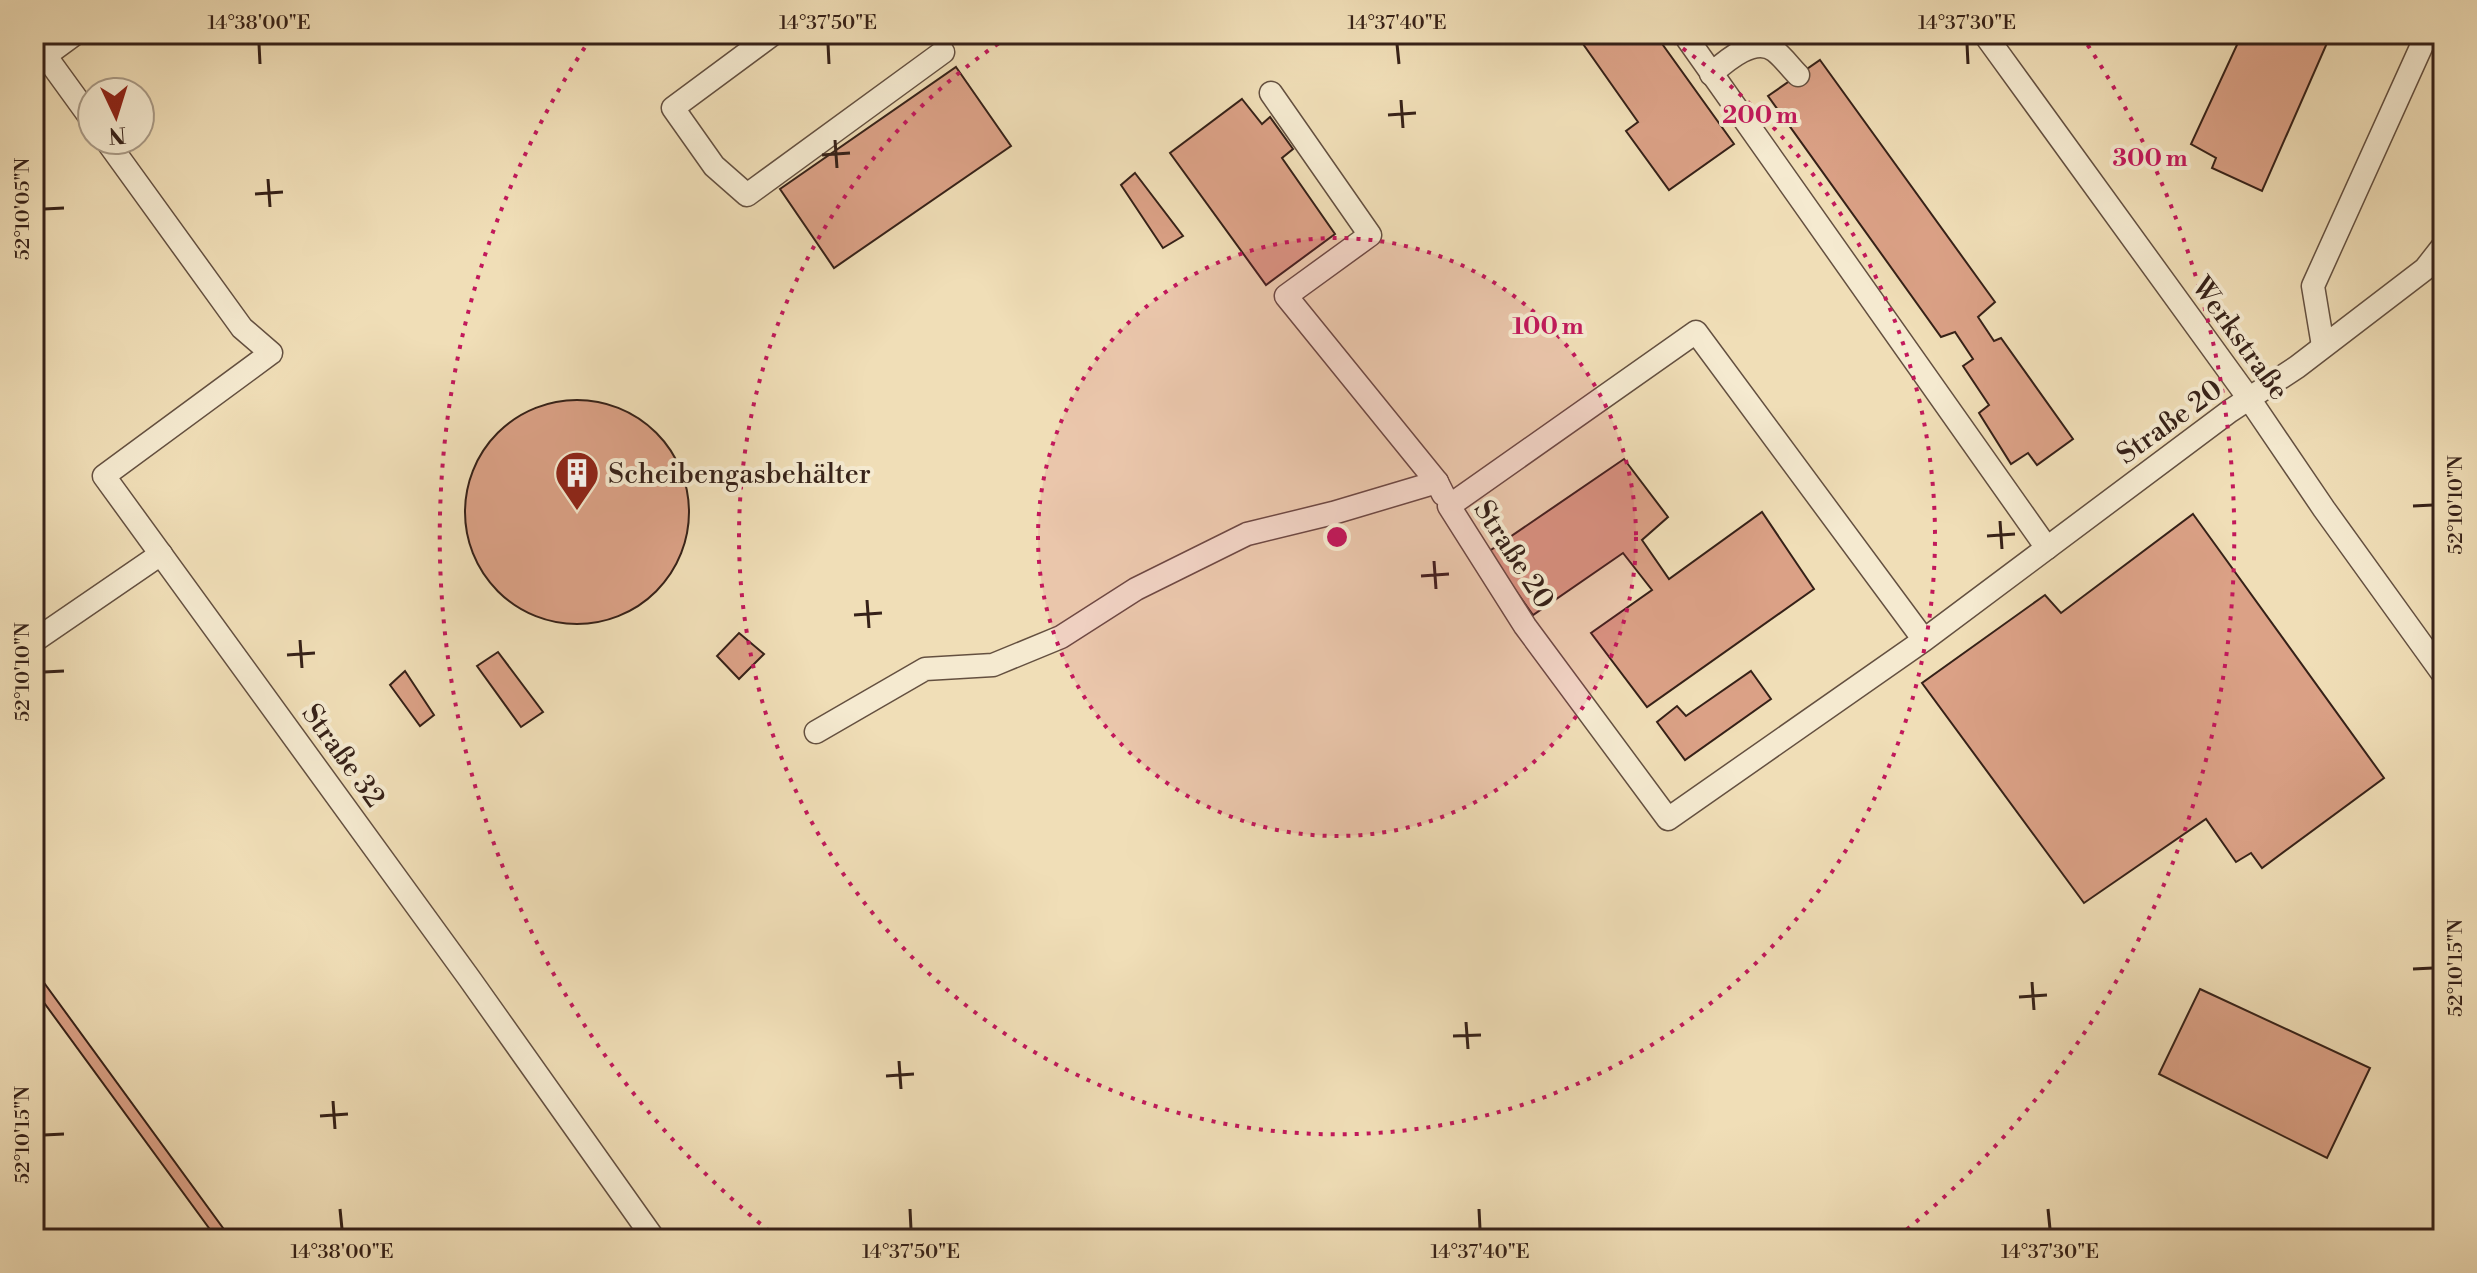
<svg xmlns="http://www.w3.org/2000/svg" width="2477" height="1273" font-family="'Libre Bodoni',serif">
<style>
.building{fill:#dba186;stroke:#362118;stroke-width:2}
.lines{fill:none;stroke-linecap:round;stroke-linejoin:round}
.minor-casing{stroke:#645040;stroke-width:25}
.minor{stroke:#f5ead0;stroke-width:22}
.ticks{fill:none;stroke:#362118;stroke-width:3}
.ring{fill:none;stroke:#c2185b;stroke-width:4;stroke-dasharray:4 8}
.labels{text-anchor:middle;stroke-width:8;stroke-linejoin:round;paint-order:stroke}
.street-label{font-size:28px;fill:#362118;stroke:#f5ead0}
.poi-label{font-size:28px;fill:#362118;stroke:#f5ead0;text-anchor:start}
.centre{fill:#c2185b;stroke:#f5ead0;stroke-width:4}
.ring-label{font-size:24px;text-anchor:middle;font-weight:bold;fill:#c2185b;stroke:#f5ead0;stroke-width:8;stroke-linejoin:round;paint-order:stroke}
.neatline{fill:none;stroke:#362118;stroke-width:3}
.ticks-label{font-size:20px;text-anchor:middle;fill:#362118}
</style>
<rect width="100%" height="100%" fill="#f0deb7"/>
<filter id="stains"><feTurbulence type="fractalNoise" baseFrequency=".0025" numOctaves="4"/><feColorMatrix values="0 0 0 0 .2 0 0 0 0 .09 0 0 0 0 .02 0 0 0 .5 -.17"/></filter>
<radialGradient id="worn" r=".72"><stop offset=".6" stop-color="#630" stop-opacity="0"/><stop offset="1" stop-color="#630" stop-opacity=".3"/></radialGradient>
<g class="building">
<path d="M1576,34h79l79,110 -65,46 -43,-59 12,-9z"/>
<path d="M2242,34h89l-69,157 -50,-23 4,-10 -25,-14z"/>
<path d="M1820,60l175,242 -17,15 16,24 7,-3 72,101 -36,26 -9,-12 -17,11 -32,-51 10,-8 -26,-39 10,-7 -18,-27 -14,5 -173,-241z"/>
<path d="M956,67l55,79 -177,122 -54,-79z"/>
<path d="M1242,99l20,25 8,-7 23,32 -11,9 53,76 -69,51 -96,-132z"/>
<path d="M1135,173l48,63 -20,12 -42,-63z"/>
<circle cx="577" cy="512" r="112"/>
<path d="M1624,459l44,58 -26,23 27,39 93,-67 52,77 -167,118 -56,-74 61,-43 -29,-37 -90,62 -45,-63z"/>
<path d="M2193,514l191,264 -122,90 -11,-15 -15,9 -30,-43 -122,84 -162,-220 123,-88 16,18z"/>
<path d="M739,633l25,21 -25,25 -22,-23z"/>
<path d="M498,652l45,60 -22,15 -44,-61z"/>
<path d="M405,671l29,44 -14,11 -30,-41z"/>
<path d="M1751,671l20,28 -86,61 -28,-38 20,-16 9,10z"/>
<path d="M34,969l197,270h-14l-183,-250z"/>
<path d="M2200,989l170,79 -43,90 -168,-84z"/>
</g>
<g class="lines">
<g class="minor-casing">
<g id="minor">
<path d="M773,34l-100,74 41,58 33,29 196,-143"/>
<path d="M1684,34l363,514"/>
<path d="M1987,34l1,5 262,361 74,109 119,165"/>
<path d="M34,40l58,80"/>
<path d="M45,56l30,-22"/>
<path d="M1711,74c15,-13 44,-39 64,-23 8,6 15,16 23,24"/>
<path d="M1271,93l99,142 -84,61 151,186 6,12"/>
<path d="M106,140l136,188 29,25 -167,123 365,502 185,261"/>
<path d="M2323,346l-10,-60 114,-252"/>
<path d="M1924,640l-228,-308 -247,174 76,120 143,193 256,-179 306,-229 67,-44 128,-98 18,-23"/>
<path d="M34,641l127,-87"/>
<path d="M816,732l109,-63 68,-4 68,-28 75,-48 111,-55 86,-21 104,-31"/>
</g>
</g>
<use href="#minor" class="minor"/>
</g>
<path class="ticks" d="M259,44l1,20M828,44l1,20M1397,44l2,20M1967,44l1,20M1401,100l2,28M1388,115l28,-2M835,140l2,28M822,155l28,-2M268,179l2,28M255,194l28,-2M44,209l20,-1M2413,506l20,-1M2000,521l2,28M1987,536l28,-2M1434,561l2,28M1421,576l28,-2M867,600l2,28M854,615l28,-2M300,640l2,28M287,655l28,-2M44,672l20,-1M2413,969l20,-1M2032,982l2,28M2019,997l28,-2M1466,1022l2,27M1453,1036l28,-1M899,1061l2,28M886,1076l28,-2M333,1101l2,28M320,1116l28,-2M44,1135l20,-1M340,1209l2,20M910,1209l1,20M1479,1209l1,20M2048,1209l2,20"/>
<circle cx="1337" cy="537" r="299" fill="#c2185b" fill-opacity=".12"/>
<g class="ring">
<circle cx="1337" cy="537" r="299"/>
<path d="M1663 35A598 598 0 1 1 1011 35"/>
<path d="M779 1239A897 897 0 0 1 593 35M2081 35A897 897 0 0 1 1895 1239"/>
</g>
<defs>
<g id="building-pin" transform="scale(2.3)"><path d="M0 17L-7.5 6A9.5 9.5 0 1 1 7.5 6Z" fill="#8f2418" stroke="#f5ead0"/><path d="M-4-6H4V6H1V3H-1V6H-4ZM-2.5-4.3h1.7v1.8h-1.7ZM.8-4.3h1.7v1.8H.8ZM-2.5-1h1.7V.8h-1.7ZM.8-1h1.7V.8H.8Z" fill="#fff"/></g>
</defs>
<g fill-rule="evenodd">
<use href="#building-pin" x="577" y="473"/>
</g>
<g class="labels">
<g class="street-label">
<text transform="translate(2241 338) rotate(54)" y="10">Werkstraße</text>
<text transform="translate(2169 421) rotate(-36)" y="10">Straße 20</text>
<text transform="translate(1515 554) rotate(57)" y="10">Straße 20</text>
<text transform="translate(344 755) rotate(54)" y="10">Straße 32</text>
</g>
<g class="poi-label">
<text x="608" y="483">Scheibengasbehälter</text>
</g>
</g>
<circle cx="1337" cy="537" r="12" class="centre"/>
<g class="ring-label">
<text x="1760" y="123">200 m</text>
<text x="2150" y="166">300 m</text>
<text x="1548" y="334">100 m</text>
</g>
<rect width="2477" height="1273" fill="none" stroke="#f0deb7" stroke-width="88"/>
<g transform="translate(116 116) rotate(176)"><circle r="38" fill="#f5ead0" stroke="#a99a86" stroke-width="2"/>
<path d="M0-6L14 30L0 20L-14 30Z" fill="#8f2418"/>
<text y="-12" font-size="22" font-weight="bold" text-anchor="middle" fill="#362118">N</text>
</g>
<rect x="44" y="44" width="2389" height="1185" class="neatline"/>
<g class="ticks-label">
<text x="259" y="29">14°38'00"E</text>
<text x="828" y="29">14°37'50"E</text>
<text x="1397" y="29">14°37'40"E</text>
<text x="1967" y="29">14°37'30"E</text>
<text transform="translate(22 209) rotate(-90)" y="7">52°10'05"N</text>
<text transform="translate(2455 505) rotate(-90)" y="7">52°10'10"N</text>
<text transform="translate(22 672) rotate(-90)" y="7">52°10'10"N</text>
<text transform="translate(2455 968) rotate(-90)" y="7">52°10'15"N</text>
<text transform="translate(22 1135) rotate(-90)" y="7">52°10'15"N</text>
<text x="342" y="1258">14°38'00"E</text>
<text x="911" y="1258">14°37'50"E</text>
<text x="1480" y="1258">14°37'40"E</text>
<text x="2050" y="1258">14°37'30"E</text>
</g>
<rect width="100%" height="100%" filter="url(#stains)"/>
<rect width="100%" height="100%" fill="url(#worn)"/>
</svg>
